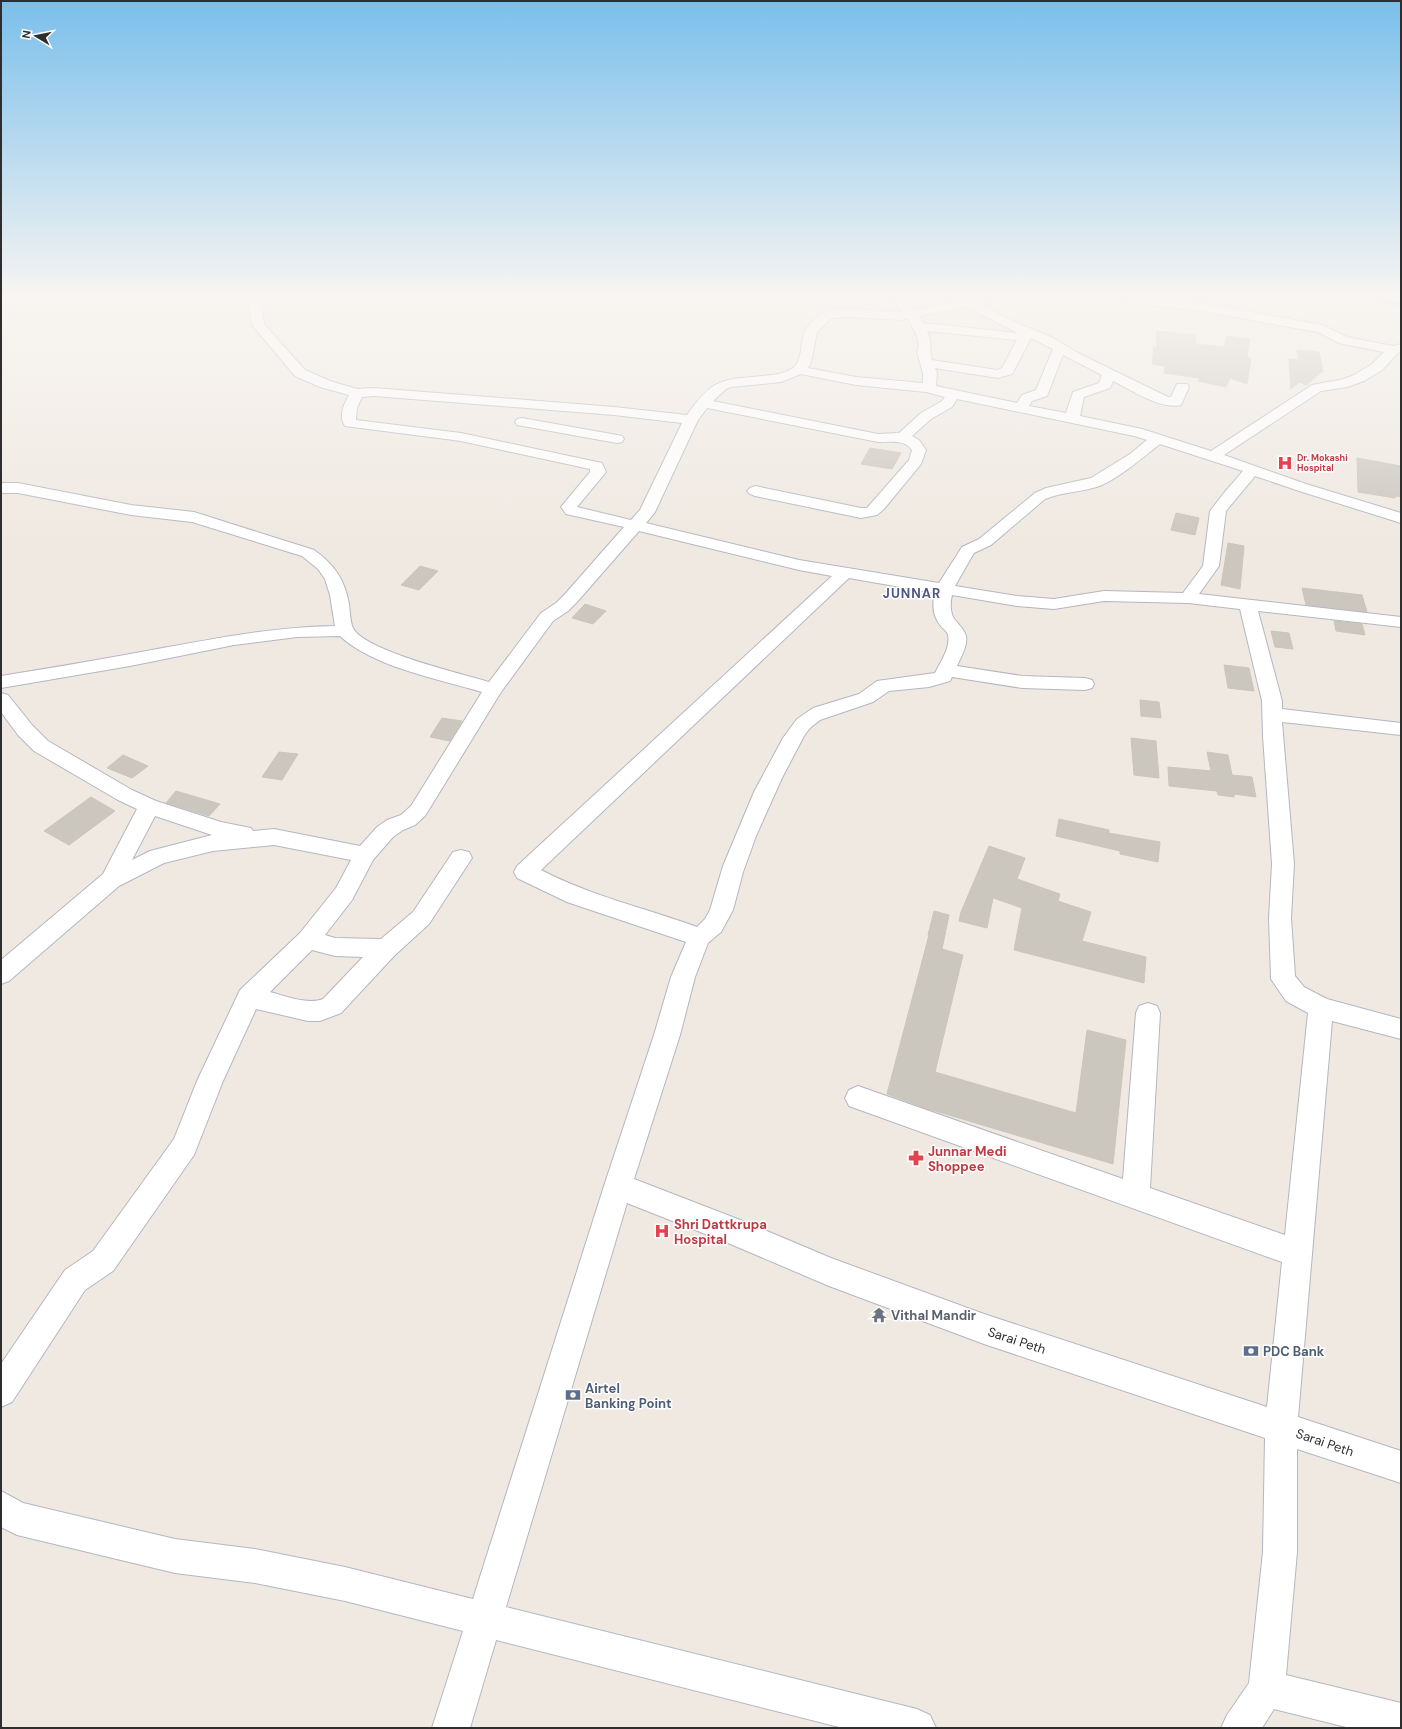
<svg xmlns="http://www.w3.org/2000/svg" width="1402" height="1729" font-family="'DM Sans',sans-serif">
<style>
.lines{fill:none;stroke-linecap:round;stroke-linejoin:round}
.stream{stroke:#75cff0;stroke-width:3.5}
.building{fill:#cbc7bf;stroke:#cbc5ba}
.minor-casing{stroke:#b4b7c1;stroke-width:2}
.minor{fill:#fff;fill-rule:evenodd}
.labels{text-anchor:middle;stroke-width:3;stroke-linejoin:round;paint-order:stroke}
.far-health-label{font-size:9px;font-weight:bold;fill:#be3a42;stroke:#fff;text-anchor:start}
.far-district-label{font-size:13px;font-weight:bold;letter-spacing:1px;fill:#4d5680;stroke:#fff}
.near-health-label{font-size:13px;font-weight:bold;fill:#be3a42;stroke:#fff;text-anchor:start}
.near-worship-label{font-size:13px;font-weight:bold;fill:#5b616d;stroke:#fff;text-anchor:start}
.near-street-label{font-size:13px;fill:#2e2e2e;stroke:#fff}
.near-service-label{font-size:13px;font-weight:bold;fill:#4e5e75;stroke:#fff;text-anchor:start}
</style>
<rect width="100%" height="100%" fill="#efe9e1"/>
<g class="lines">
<path class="stream" d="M1381,299l20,7"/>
</g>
<g class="building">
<path d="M1156,331l39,4 1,9 28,3 3,-11 23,3 -3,18 4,1 -4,26 -17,-6 -4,9 -28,-6 1,-3 -35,-5 1,-7 -13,-2 2,-17 3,1z"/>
<path d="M1297,350l22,2 4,19 -17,14 -7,-3 -8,7 -2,-30 10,1z"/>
<path d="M870,448l31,5 -9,16 -31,-5z"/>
<path d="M1357,458l44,8v31l-6,-1v2l-37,-6z"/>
<path d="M1176,513l23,5 -4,17 -24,-5z"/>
<path d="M1228,543l16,3 -4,43 -19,-4z"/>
<path d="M420,566l18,5 -19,19 -18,-5z"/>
<path d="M1302,588l60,7 5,17 -61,-7z"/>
<path d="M585,604l21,7 -13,13 -21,-6z"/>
<path d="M1334,621l28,3 3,11 -29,-4z"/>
<path d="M1271,631l18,2 4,16 -18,-2z"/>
<path d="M1224,665l25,3 5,23 -26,-3z"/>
<path d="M1140,700l19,2 2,16 -20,-2z"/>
<path d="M442,718l20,3 -12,20 -20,-4z"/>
<path d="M1131,738l25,3 3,37 -25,-3z"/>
<path d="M279,752l19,2 -16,26 -20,-3z"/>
<path d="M1207,752l21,3 4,20 20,2 4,20 -22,-3v3l-16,-2 -1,-4 -48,-5 -1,-19 43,4z"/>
<path d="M123,755l25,11 -16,12 -25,-10z"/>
<path d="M176,791l44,13 -11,12 -43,-13z"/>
<path d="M91,797l24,14 -46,34 -25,-14z"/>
<path d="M1059,819l50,11v3l51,9 -2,20 -38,-8v-3l-64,-15z"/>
<path d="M989,846l36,12 -8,21 43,15 -2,7 33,11 -9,29 64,16 -2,26 -130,-33 8,-42 -29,-10 -6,30 -28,-7 2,-9z"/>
<path d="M934,911l15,4 -7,34 21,6 -28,117 141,41 11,-83 39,10 -13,124 -188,-56 -38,-14 42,-159h-1z"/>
</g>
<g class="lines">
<g class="minor-casing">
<g id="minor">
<path d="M248,299h12l4,25 41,46 25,11 27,8 17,-1 240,19 73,8c27,-37 33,-35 76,-39 10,-1 21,-2 30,-8 10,-7 7,-26 12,-37 2,-5 14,-16 19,-19 16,-7 60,1 79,0l-12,-13h13l11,11 54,-11h25l-2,3 -12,2 30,16 41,17 29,17 88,43h3l6,-13h10l2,3 -8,18c-20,5 -50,-15 -68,-24l-3,7 -26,9 -4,19 62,13 69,22 101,-66 32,-6 10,-4 18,-11 12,-12 -45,-9 -21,-11 -6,-1 -116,-21 -71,-7 -4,-1 -2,-3h47l53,7 103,19 25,12 46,9 8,-2v8l-3,1 -16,17 -18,11 -17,6 -26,4 -97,64 82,29 95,29v10l-105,-33 -41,-14 -29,35 -7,55 -20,28 202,23v10l-143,-16 24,90v8l119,14v12l-119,-13 12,142 -3,54 4,58 9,11 23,12 74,20v20l-69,-18 -34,396 103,34v32l-104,-34v103l-11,123 115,28v25h-51l-76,-19 -12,19h-41l6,-13 22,-32 14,-131 2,-114 -281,-94 -155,-58 -101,-43 -101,-40 -121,404 411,102 13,6 6,13h-93l-347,-88 -26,88h-38l31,-97 -118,-30 -90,-18 -80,-10 -158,-38 -16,-8v-36l22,12 152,36 80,10 90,18 128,32 131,-413 50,-151 17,-58 15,-35 -119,-40 -50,-24 -3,-6 3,-6 315,-290 -33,-6 -160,-39 -62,71 -9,9 -15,10 -52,71 -76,124 -10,9 -12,5 -10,7 -20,23 -21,40 -27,35 10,3 46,1 32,-27 40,-60 8,-2 8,2 3,6 -43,66 -35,32 -53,57 -21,8h-12l-52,-12 -33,72 -29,74 -81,116 -28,19 -73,112 -11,5v-43l64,-94 28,-19 81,-112 23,-58 43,-91 60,-57 36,-45 15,-28 -77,-15 -61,6 -49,12 -45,23 -110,95 -8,3v-24l102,-86 34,-65 -19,-9 -84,-49 -16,-16 -17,-23v-19l7,2 24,30 16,16 84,49 24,11 65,21 30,6 2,3 21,-2 86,17 17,-19 10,-7 14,-5 10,-9 71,-114c-43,-13 -109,-25 -142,-56l-43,1 -63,8 -104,21 -129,22v-12c43,-7 86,-14 129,-22 68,-12 135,-27 205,-28l-5,-31 -5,-16 -7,-10 -16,-13 -110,-34 -61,-7 -113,-22h-17v-10h17l113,22 63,7 120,38c20,14 31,30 35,54 1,7 1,18 4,24 11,23 110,46 136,54l52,-69 15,-10 9,-9 59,-67 -58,-13 -5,-7 29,-35v-3l-129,-28 -116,-15c-7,-10 -1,-22 4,-31l-29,-8 -25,-11 -43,-51zM966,307l52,26 -95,-10 -3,-7zM847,317l55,3 6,-2 9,18 2,10 -2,6 6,21v10l-67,-6 -48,-9 3,-6 6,-30 15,-14zM927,331l90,9 -15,28 -5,2 -65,-10c-3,-10 0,-19 -5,-29zM1031,338l22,11 -17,41 -14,5 -5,8 -81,-17 1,-13 -2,-5 63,10 14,-4zM1063,355l39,20 -3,8 -26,9 -7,21 -37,-7 3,-5 15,-5zM801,374l55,11 70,7 19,5 -3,4 -21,12 -22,20 -21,1 -165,-33 13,-12 5,-2 50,-5zM374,396l240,19 68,8 -42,87 -9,10 -54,-13 29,-35 -4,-9 -141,-30 -105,-13 1,-12 5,-11zM957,399l177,37 13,4 -17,14 -39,24 -45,10 -11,5 -56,46 -17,8 -23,36 -140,-23 -153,-37 9,-11 43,-92 9,-12 171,34c12,0 26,-3 34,8l-3,10 -42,48h-6l-106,-22 -5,2 -3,3 3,3 5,2 106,22 16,-3 7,-6 37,-45 5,-14 -7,-10 -7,-4 19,-17 21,-12zM1160,444l83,27 -19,22 -14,18 -7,55 -20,27 -79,-2 -50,8 -37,-3 -62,-10 19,-33 17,-8 54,-46c19,-8 41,-7 57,-14 21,-10 40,-27 58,-41zM849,578l86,15c-3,11 -2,23 5,32 3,4 7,6 8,10 3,12 -8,28 -13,38l-58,8 -18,13 -46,14 -16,11 -14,19 -29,54 -31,74 -13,44 -5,9 -8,8c-52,-19 -106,-31 -156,-57zM952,595l65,11 37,3 50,-8 84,2 52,6 22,92 1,35 9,128 -3,54 2,61 15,22 22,12 -23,222 -135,-47 10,-175 -3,-7 -9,-3 -9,3 -3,7 -13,166 -265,-93 -9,4 -4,8 4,8 433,156 -15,145 -283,-93 -153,-56 -83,-35 -114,-44 46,-144 15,-58 13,-34 13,-11 12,-22 10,-38 13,-36 26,-58 22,-42 6,-8 10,-8 53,-18 16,-11 40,-4 21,-6 2,-4 70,11 63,2 7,-2 2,-4 -2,-4 -7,-2 -63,-2 -65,-10c4,-9 11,-21 9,-30 -2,-7 -7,-11 -11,-16 -5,-6 -5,-17 -3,-25zM155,816l57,19 -62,16 -18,9zM312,950l23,6 28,1 -40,42c-15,6 -37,-3 -53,-7z"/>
<path d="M522,418l95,17 5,1 2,3 -2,3 -5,1 -100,-18 -2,-3 2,-3z"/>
</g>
</g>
<use href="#minor" class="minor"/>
</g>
<linearGradient id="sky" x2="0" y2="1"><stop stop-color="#7abfeb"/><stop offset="0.55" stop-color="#f8f5f2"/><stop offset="1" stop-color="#f8f5f2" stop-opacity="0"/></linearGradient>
<rect width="1402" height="541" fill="url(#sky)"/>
<defs>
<g id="hospital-bare" transform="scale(1.2)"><path d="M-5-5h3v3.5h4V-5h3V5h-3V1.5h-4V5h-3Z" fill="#e0444e" stroke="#fff" stroke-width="2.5" paint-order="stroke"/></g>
<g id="pharmacy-bare" transform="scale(1.2)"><path d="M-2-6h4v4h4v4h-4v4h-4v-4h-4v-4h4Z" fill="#e0444e" stroke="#fff" stroke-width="2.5" paint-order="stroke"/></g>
<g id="temple-bare" transform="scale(1.2)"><path d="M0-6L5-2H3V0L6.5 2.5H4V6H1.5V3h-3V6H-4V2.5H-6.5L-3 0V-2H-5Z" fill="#6b7280" stroke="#fff" stroke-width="2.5" paint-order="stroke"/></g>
<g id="bank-bare" transform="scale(1.2)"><path d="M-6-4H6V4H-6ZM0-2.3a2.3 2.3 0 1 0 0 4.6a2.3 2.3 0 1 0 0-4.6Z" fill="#5c6f8a" stroke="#fff" stroke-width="2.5" paint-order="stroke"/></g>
</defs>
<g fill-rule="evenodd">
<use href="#hospital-bare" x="1285" y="463"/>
<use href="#pharmacy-bare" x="916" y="1158"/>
<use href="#hospital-bare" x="662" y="1231"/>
<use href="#temple-bare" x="879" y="1315"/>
<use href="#bank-bare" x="1251" y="1351"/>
<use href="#bank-bare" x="573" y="1395"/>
</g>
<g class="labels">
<g class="far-health-label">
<text x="1297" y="461">Dr. Mokashi<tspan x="1297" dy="10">Hospital</tspan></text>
</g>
<g class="far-district-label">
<text x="912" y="598">JUNNAR</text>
</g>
<g class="near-health-label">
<text x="928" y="1156">Junnar Medi<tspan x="928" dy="15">Shoppee</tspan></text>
<text x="674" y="1229">Shri Dattkrupa<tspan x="674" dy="15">Hospital</tspan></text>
</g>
<g class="near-worship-label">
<text x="891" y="1320">Vithal Mandir</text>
</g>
<g class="near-street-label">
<text transform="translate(1017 1340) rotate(18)" y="5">Sarai Peth</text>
<text transform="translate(1325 1442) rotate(19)" y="5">Sarai Peth</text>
</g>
<g class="near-service-label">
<text x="1263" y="1356">PDC Bank</text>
<text x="585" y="1393">Airtel<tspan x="585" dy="15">Banking Point</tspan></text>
</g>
</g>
<rect width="1402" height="1729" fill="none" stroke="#2e2e2e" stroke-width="4"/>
<g transform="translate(36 36) rotate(280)" stroke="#ffffff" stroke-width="3" paint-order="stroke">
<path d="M0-3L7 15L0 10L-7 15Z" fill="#2e2e2e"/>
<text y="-6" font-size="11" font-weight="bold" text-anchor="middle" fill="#2e2e2e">N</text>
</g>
</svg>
